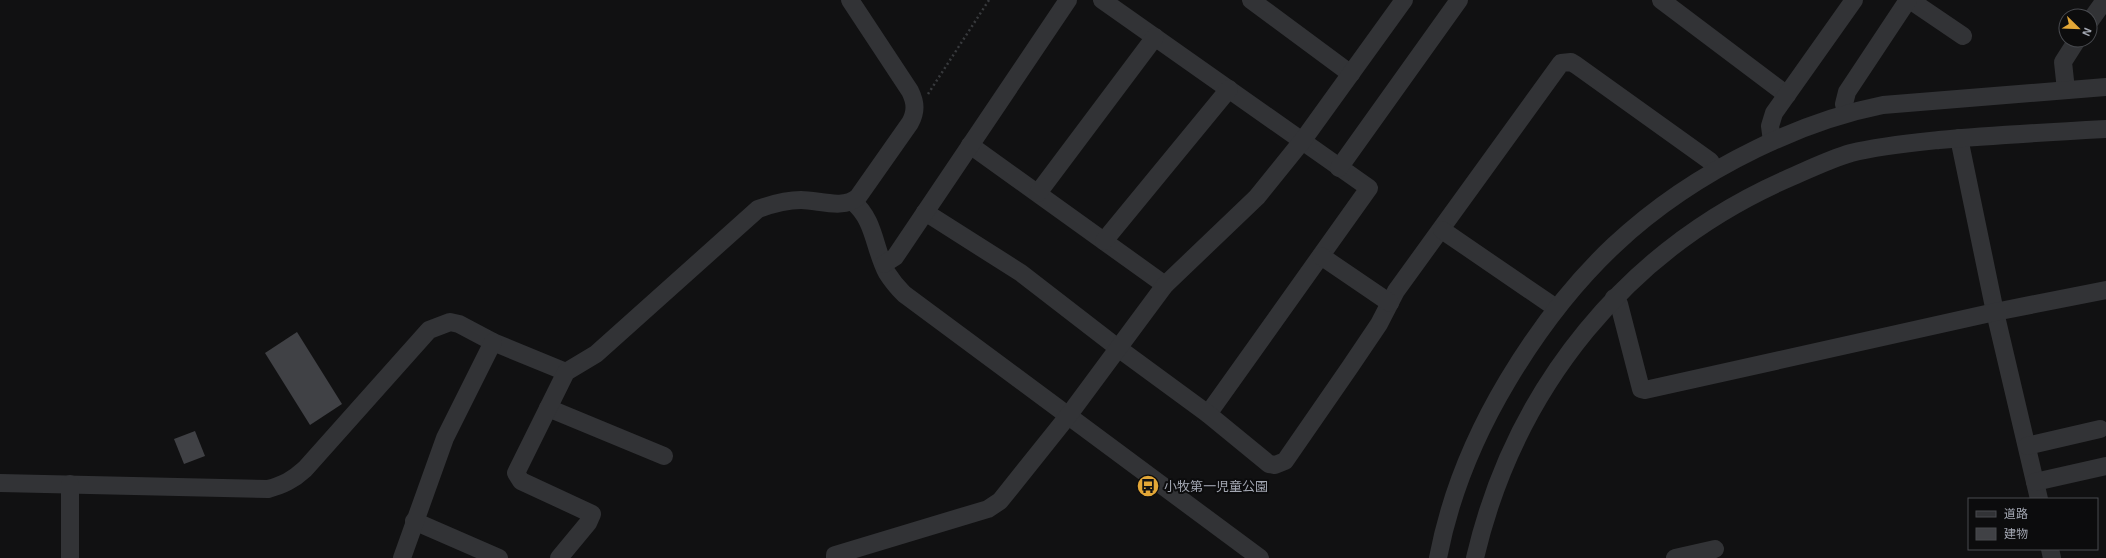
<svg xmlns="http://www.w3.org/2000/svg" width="2106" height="558" font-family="'Exo 2','Noto Sans JP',sans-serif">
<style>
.building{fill:#404145}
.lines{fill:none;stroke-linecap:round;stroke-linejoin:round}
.path{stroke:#383a3d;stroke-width:2.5;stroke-dasharray:2 3;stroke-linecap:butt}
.minor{stroke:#323336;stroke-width:18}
.labels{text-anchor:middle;stroke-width:4;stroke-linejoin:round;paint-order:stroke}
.poi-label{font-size:13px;fill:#a3a7b2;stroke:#0c0c0d;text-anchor:start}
</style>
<rect width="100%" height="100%" fill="#111112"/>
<g class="building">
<path d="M297,332l45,72 -32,21 -45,-72z"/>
<path d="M195,431l10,25 -21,8 -10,-25z"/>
</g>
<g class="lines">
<path class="path" d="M928,94l61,-94"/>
<g class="minor">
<path d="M1102,0l267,188 -161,226"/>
<path d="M1251,0l100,74"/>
<path d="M1661,0l126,95"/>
<path d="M1910,0l53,36"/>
<path d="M2090,21l15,-21"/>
<path d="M2066,90l-3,-28 14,-22"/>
<path d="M1846,113l-2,-9 3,-12 61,-92"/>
<path d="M1959,138l36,174 44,187"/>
<path d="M1772,141l-2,-15 4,-13 80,-113"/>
<path d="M970,145l195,140"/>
<path d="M1339,168l120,-168"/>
<path d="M1038,193l117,-156"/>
<path d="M853,202c22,18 21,47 34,71 5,8 11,15 17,21l356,264"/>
<path d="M925,212l96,61 97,75 90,66 61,50 6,1 10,-4 65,-94 29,-43 17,-33 165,-228 10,-1 5,3 134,96 5,8"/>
<path d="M1442,230l114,78"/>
<path d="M1104,241l125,-152"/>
<path d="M1321,256l69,47"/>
<path d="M884,264l11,-7 173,-257"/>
<path d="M1614,298l5,6 22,85 4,1 350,-78 111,-22"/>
<path d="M548,408l116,48"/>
<path d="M2027,446l73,-17"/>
<path d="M2035,482l71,-16"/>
<path d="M0,483l268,6c15,-4 25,-9 37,-20l124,-139 21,-8 9,2 34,18 73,30"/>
<path d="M414,521l85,37"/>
<path d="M2050,549l2,9"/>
<path d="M70,558v-74"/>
<path d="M402,558l43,-120 48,-96"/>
<path d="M559,558l29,-35 4,-9 -71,-33 -5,-8 50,-101 30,-18 162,-145c14,-5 28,-9 43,-9 18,0 42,10 57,-3l52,-74c6,-11 6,-20 0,-32l-60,-91"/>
<path d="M835,558v-3l153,-46 12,-8 68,-85 97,-131 92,-88 46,-57 101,-140"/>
<path d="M1438,558c12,-63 37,-123 70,-178 63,-105 137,-177 248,-231 41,-20 82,-35 127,-44l223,-18"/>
<path d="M1475,558c40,-171 153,-310 314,-380 21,-9 41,-19 62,-25 28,-7 59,-10 88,-13 55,-5 111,-8 167,-11"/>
<path d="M1675,558l40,-9"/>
</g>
</g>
<defs>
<g id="bus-disc" transform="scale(1.15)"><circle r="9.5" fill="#e3a737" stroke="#0c0c0d"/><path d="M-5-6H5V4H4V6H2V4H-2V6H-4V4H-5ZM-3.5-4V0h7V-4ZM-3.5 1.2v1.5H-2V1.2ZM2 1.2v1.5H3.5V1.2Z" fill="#111"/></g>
</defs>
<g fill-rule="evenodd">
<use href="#bus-disc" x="1148" y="486"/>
</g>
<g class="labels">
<g class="poi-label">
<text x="1164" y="491">小牧第一児童公園</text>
</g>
</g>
<rect x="1968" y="498" width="130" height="52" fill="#0c0c0d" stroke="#484a4f"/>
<rect x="1976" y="511" width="20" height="6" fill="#323336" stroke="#484a4f"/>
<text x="2004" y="518" font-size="12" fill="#a3a7b2">道路</text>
<rect x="1976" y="528" width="20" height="12" fill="#404145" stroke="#484a4f"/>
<text x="2004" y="538" font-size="12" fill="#a3a7b2">建物</text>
<g transform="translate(2078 28) rotate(113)"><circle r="19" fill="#0c0c0d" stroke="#484a4f"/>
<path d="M0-3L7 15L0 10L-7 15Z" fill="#e3a737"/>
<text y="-6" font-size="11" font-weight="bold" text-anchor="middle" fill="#a3a7b2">N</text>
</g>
</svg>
